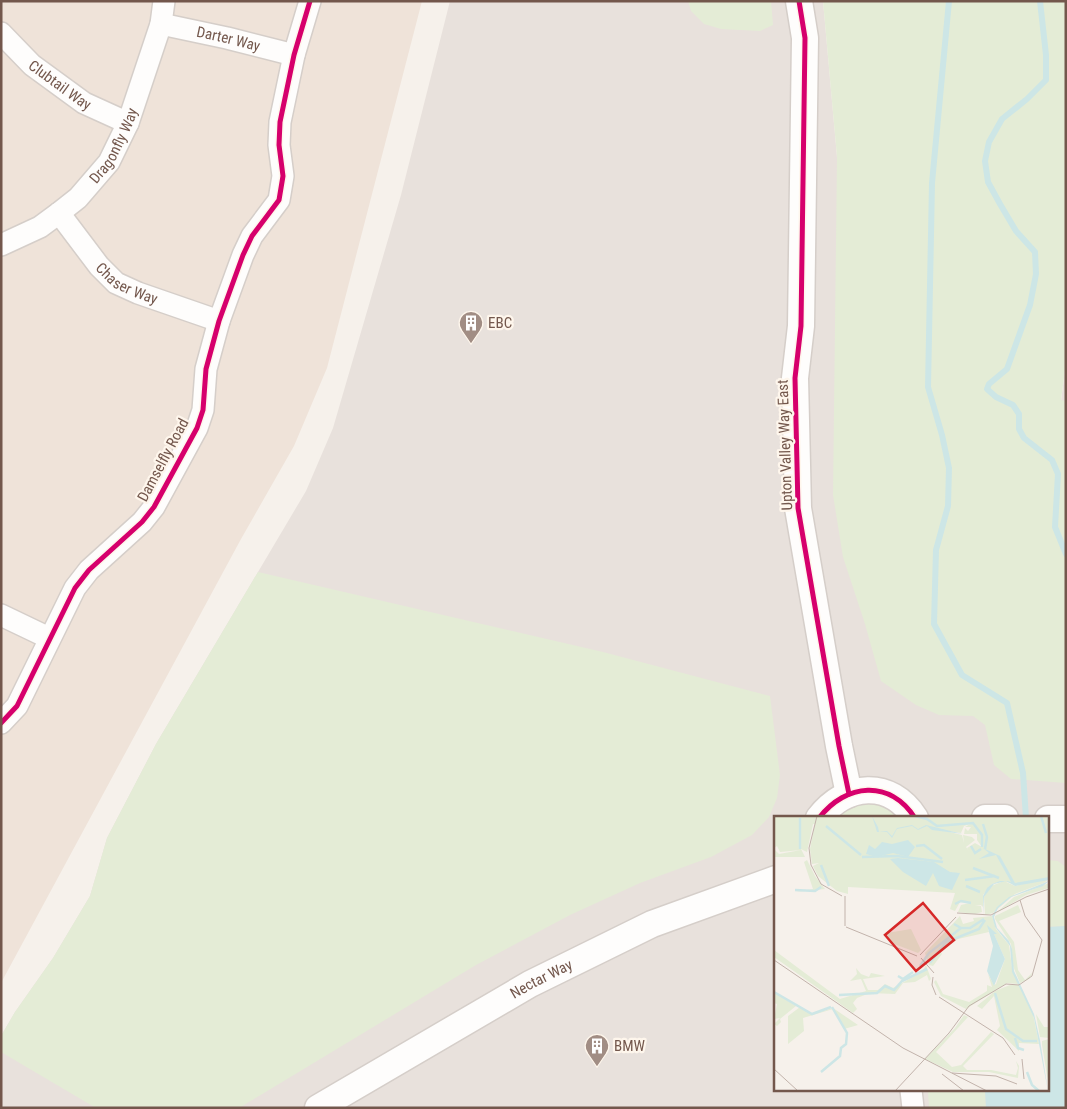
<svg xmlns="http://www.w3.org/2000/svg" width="1067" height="1109" font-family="'Roboto Condensed',sans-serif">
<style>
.residential{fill:#efe3d9}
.industrial{fill:#e8e1dc;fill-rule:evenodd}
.green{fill:#e4ecd6}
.water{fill:#cde6e6}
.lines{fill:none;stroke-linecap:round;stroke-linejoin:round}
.stream{stroke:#cde6e6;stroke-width:6}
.minor-casing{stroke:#d5cec9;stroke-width:24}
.tertiary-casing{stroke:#d5cec9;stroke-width:29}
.minor{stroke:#fefdfc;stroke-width:21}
.tertiary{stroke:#fefdfc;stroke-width:26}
.cycleway-casing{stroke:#fef6ec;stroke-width:8}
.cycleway{stroke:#d6006c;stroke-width:5}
.labels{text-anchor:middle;stroke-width:4.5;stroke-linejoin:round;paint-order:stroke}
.street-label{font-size:15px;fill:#73574c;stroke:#fef6ec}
.poi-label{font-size:15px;fill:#73574c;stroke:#fef6ec;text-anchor:start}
.inset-river{fill:none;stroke:#cde6e6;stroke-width:2.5}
.inset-road{fill:none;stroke:#c2b3ab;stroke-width:1}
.view{fill:#d62828;fill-opacity:0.15;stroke:#d62828;stroke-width:2.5}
.inset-edge{fill:none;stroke:#73574c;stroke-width:2.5}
</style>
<rect width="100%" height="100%" fill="#f6f1eb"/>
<path class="residential" d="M1,1h421l-95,367 -33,78 -53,93 -240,444z"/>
<path class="industrial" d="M450,1h373l14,156 224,244 5,-38v745h-1065v-72l14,-24 38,-54 37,-62 17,-58 49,-94 150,-253 27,-63 68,-233zM776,818h272v272h-272z"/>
<g class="green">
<path d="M688,1h83l2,24 -13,6 -39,-2 -17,-5 -13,-13z"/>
<path d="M823,1h243v362l-5,37 5,1v382l-55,-4 -17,-14 -9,-40 -12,-9 -34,-1 -23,-10 -35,-24 -16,-57 -22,-67 -10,-62 4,-338z"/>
<path d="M258,572l345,80 167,44 10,79 -3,23 -8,19 -17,18 -41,22 -71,26 -70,32 -94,50 -237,143h-143l-95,-56v-16l14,-24 38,-54 37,-62 17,-58 49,-94z"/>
<path d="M855,802l29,2 17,14h-69z"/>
<path d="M1048,860l10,1 8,6v59l-18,1z"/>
<path d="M928,1090h57l1,18h-57z"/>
</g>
<path class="water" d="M1066,926v182h-80l-1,-18h63v-163z"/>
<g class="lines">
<g class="stream">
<path d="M949,1l-17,182 -4,204 14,48 7,33 -1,38 -12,44 -2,74 28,51 45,28 16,70 3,45"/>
<path d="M1040,1l6,54v25l-19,19 -25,20 -13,23 -4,19 3,21 12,22 16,27 19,21 1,22 -6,31 -23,64 -18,15 -2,5 9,8 17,8 6,9v15l5,9 28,22 6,14 -3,53 11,27"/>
</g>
<g class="minor-casing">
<g id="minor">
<path id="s1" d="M161,24l66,14 67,17"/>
<path id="s2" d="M1,33l31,32 52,38 44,20"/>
<path id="s3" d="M59,213l40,53 17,17 22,10 81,28"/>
<path id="s4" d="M1,245l39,-18 19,-14 19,-15 31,-36 19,-39 33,-99 3,-23"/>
<path d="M1,615l48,23"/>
<path d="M1,723l16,-17 58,-118 14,-18 53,-48 12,-15 43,-79 6,-18 3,-41 13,-48 24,-66 9,-19 27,-36 4,-24 -4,-31 1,-23 14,-67 16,-54"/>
<path d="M911,1090l2,18"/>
</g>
</g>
<g class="tertiary-casing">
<g id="tertiary">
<path d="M799,1l6,37 -4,288 -6,52 3,130 41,238 10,48"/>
<path d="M819,818c27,-35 71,-39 96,0"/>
<path d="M985,818h20"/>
<path d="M1048,819h18"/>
<path id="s5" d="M318,1108l212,-124 122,-60 124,-45"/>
</g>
</g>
<use href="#minor" class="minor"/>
<use href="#tertiary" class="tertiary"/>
<g class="cycleway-casing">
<g id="cycleway">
<path d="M799,1l6,37 -4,288 -6,52 3,130 41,238 10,48"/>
<path d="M1,723l16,-17 58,-118 14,-18 53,-48 12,-15 43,-79 6,-18 3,-41 13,-48 24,-66 9,-19 27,-36 4,-24 -4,-31 1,-23 14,-67 16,-54"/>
<path d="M819,818c27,-35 71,-39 96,0"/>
</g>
</g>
<use href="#cycleway" class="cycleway"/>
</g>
<defs>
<g id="building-pin" transform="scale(1.25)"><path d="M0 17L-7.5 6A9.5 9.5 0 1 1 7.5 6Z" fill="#a18d84" stroke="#fef6ec"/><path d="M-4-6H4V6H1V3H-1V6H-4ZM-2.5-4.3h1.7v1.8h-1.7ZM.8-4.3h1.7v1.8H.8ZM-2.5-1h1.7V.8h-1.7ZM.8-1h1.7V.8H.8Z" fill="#fff"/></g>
</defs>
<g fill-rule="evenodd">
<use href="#building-pin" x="471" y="323"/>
<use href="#building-pin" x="597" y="1046"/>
</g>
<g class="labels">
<g class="street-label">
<text dy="5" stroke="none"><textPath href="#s1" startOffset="69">Darter Way</textPath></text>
<text dy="5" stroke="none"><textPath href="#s2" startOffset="79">Clubtail Way</textPath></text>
<text dy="5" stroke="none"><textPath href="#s4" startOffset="155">Dragonfly Way</textPath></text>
<text dy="5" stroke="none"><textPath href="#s3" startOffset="100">Chaser Way</textPath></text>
<text transform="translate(785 445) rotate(-92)" y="5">Upton Valley Way East</text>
<text transform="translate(163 460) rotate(-62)" y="5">Damselfly Road</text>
<text dy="5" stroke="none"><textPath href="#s5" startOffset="258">Nectar Way</textPath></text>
</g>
<g class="poi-label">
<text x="488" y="328">EBC</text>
<text x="614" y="1051">BMW</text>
</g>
</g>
<g transform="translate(774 816)">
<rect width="275" height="275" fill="#f6f1eb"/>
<path d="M0,0h275v63l-4,3 4,-1 -34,13 -22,19 -8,2 -1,-18 7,-11 13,-5 11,5 19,-5 -19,3 -12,-3 -11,3 -9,11v12l-2,-2h-6l6,1 1,6 -7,2 -17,-2 3,-7 9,-2 -10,-1 -5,9 -5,-2 5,-16 -107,-6v7l-11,-3 -19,-15 -5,-10 6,-3 -7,1 -2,-15 5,-25h-2l-6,28 -6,-3 4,8h-31v-8l5,5 22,-4 -21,2 -3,-6 -3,2zM196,8l-5,3h6l-3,4 -3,-3 -1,6h13v6l5,7 -7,-4 -8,5 2,3 -3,-4 9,-7 -3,-3 -9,-2 1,8 -2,-8 -21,-5 20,3 3,-7zM33,44l8,16 10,13 -30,3 18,-3 -9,-27zM275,67v5l-23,7 -30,18 18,-16zM244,89l3,7 -22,9 15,21 4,28 7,10 8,-8 -4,7 -9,4 -7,-17 -2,-22 -16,-25v-3zM186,100l3,8 11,-3 -1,-3 19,-2 4,13 13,16 3,23 7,16 -12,-1 -41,26 -25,-13 -7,-14 2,-2 7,14 26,8 18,-11v-6l5,2 -4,-13 6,11 2,-1 9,-25 -13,-29 -4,-1 1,3 -31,7 -18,12 2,3 -9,12 -4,-1 -4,-12zM137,113l10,21 -3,3 -29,-11 -2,-9zM0,134l66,49 26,-8 -5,-12 -11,2 7,-7 -1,-6 5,6 8,3 2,-4 14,3 -22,3 5,11h10l7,-6 8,4 29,-16 4,-7 5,14 -2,2 -2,-6 -12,7 -12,1 -8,11 -25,-1 -13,5 -4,5 4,6 -4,4 -79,-56zM236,169h9l4,7 10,22 6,30 -20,-1v8l-22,-21 3,-4 -6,-30 -12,13 -5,-3 18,-15zM0,176l22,14 -16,13 1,3 -4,4 -3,-2 6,-6 -6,1 3,-15 -3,-1zM26,191l13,7 20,-6 25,17 -14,4 -11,-20 -30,9 1,13 -16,13v-28zM262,198l8,13h5v11l-9,-1zM190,199l4,2 -32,35 16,15 9,-2 30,-33 3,2 -31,32 4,4h24l25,5 2,-7 -2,-7 3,5 -1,12 -29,-6h-36l-28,-13 30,-31zM275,223v48l-7,-42v-4z" fill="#e4ecd6" fill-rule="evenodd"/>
<path d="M98,0l6,11 1,5 8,-1 5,5 5,-8 15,-3 6,4 8,-4 37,9 -31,-4 -5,-4 -9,4 -6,-4 -15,3 -5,9 -5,-6h-10zM134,24l7,7 -7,10 -15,-4 -16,4 -11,-3 3,-9 6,4 7,-7 10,2zM209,32l17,8 15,27 34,-6v3l-34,6 -9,-5 -12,3 -10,13v18l-1,-19 4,-8 5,-4 8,-3h7l4,1 -15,-27 -17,4 10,-6zM124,42l36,4 16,10 10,1 -8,17 -13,-4 -6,-13 -7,13 -23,-14 -13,-13zM275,65l-6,5 -32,11 -13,11 -4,9 3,11 12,13 3,8 2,22 20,43 6,26 8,51 -14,-73 -22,-46 -2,-26 -15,-19 -3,-11 5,-9 12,-10zM213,109l10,9h-3l11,25 -11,27 -7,-15 6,-25z" fill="#cde6e6"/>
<path class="inset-river" d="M141,0l12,3 10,7 36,-3 9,12v12M267,0l5,17M209,8l4,13 -2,12M52,10l35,29M142,30l8,-1 18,14M197,30l4,7 6,-4M26,33v-31M88,41l35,-1 46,6M47,49l8,21M199,52l26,10M191,64l30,-4M192,70l14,6M21,74l20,1 6,-4M181,88l6,-3 10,2M180,108l7,4h9l14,-9M156,147l16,-21 33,-13 6,-9M146,150l9,-13 32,-25M124,160l5,3 10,-7M0,176l38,22 19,-7M221,177l11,36 17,12h14M65,179l38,-2 8,-7 9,4 8,-9 25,-12M241,222l3,10 6,2M47,256l19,-16 1,-8 5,-4 1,-11 -15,-26M253,256l5,13 7,6"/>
<path class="inset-road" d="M43,0l-8,32 2,17 10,19 21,12M71,80v30M252,81l23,-8M183,97l34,2 35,-18M72,111l71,29M146,139l36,-38M147,142l13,15M0,144l129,88 84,43M159,161l-1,8 4,10M165,181l64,41 12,17M248,243l2,20M0,253l24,22M178,257l44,3 21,8M168,258l22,17M121,275l54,-58 20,-27 37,-22 13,1 13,-9 10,-36 -17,-24 -5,-16"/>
<path class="view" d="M149,87l31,37 -38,31 -31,-36z"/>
<rect width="275" height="275" class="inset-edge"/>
</g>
<rect width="1067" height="1109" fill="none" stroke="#73574c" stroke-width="5"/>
</svg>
